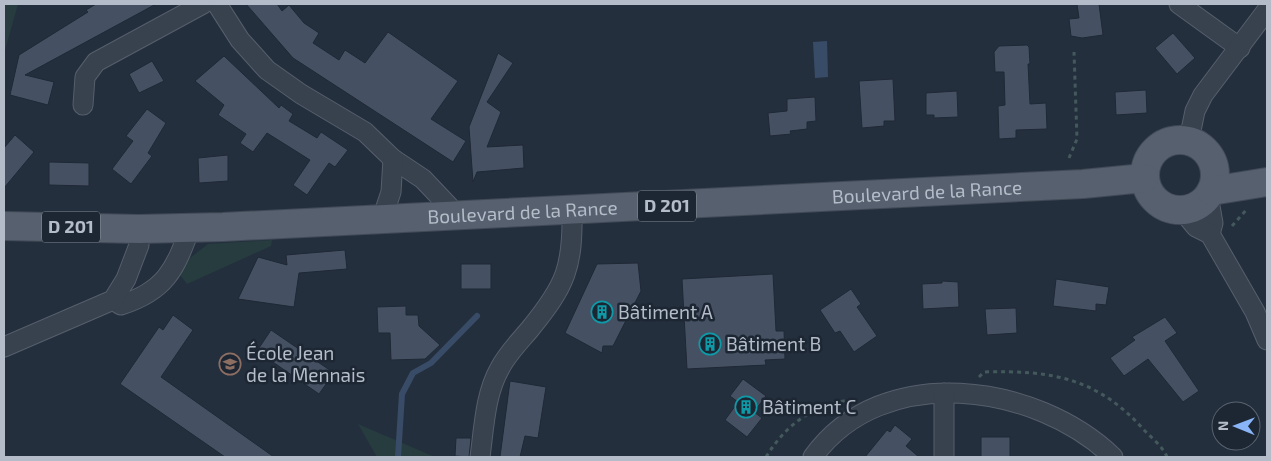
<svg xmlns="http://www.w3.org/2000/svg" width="1271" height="461" font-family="'Exo 2',sans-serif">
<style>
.green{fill:#263c3f}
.water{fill:#394c67}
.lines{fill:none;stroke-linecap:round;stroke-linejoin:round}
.stream{stroke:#394c67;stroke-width:6}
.building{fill:#455162;stroke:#1f2835}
.minor-casing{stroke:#565f6c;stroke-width:21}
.primary-casing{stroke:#414a57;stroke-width:30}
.path{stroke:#44595c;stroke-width:3;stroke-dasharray:4 4;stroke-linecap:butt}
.minor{stroke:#38414e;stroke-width:19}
.primary{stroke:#56606e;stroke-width:28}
.labels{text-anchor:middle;stroke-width:5;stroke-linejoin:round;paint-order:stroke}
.shield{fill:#1d2633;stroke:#878f9c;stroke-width:1}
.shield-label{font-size:18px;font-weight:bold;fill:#b4bcc9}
.street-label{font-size:19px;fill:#b4bcc9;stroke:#1d2633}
.poi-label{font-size:19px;fill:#b4bcc9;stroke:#1d2633;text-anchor:start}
</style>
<rect width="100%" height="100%" fill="#242f3e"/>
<g class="green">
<path d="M4,4h14l-14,50z"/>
<path d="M272,240l-1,6 -84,38 -7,-9 10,-17 18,-14z"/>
<path d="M358,424l77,33h-58z"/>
</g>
<path class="water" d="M827,41l1,36 -13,1 -2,-36z"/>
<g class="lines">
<path class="stream" d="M398,457l4,-63 11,-21 18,-10 46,-47"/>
</g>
<g class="building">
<path d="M96,4h60l-131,71 29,7 -6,23 -38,-10 9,-40 69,-43 -2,-2z"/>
<path d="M246,4h31l5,7 7,-6 15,18 15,10 -6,10 26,17 6,-10 20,13 23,-31 70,49 -27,38 35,22 -13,21 -160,-104z"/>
<path d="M1077,4h22l4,31 -21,3 -11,-2 -2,-17 10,-1z"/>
<path d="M1173,33l22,25 -18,16 -22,-26z"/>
<path d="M1027,45l2,2 1,17h-2l2,40 16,-1 1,26 -31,1v8l-17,1 -1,-33 7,-1 -1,-33h-9l-1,-20 5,-6z"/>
<path d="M498,53l15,10 -26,39 14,10 -14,35 36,-2 1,23 -47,4 -4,10 -4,-55z"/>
<path d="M224,56l55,52 2,-3 12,9 -4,7 28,17 4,-6 27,18 -13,17 -6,-4 -22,32 -14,-10 17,-25 -43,-27 -14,19 -13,-9 6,-9 -28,-19 6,-10 -29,-24z"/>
<path d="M152,61l12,20 -25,12 -10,-19z"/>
<path d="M893,79l2,42h-11v5l-22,2 -3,-47z"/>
<path d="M1146,90l1,23 -31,2 -1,-23z"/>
<path d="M957,91l1,26 -24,1v-3h-8v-22z"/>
<path d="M815,97l1,24 -9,1v7l-17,2 1,3 -21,2 -2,-23 19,-2v-12z"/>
<path d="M147,109l19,14 -18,30 4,3 -21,28 -19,-15 21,-28 -7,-5z"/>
<path d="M15,135l19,17 -30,36v-40z"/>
<path d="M228,155v26l-29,2 -1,-25z"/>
<path d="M49,162l40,1v23l-40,-1z"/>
<path d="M345,250l2,19 -48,4 -5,34 -56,-8 20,-42 29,8 -1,-10z"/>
<path d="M638,263l3,28 -28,55h-10l-1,7 -37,-20 32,-69z"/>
<rect x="461" y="264" width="30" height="25"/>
<path d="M773,274l3,57h8l1,28 -20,1 1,5 -79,4 -5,-90z"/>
<path d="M1056,279l53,8 -3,18 -10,-1v7l-43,-5z"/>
<path d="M942,281l16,1 1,25 -36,2 -1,-25 20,-1z"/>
<path d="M851,289l10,15 -4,3 20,29 -23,16 -14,-21 -5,2 -15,-23z"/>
<path d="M406,306v9h12l1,11 21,19 -15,14 -34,1 -1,-27h-12l-1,-26z"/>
<path d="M1016,308l1,25 -30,2 -2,-26z"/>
<path d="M173,315l20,15 -32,47 113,80h-49l-105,-73 39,-57 4,3z"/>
<path d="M1165,317l12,16 -12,8 34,50 -16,11 -35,-43 -24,17 -14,-18 25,-18 -3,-3z"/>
<path d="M271,330l63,43 -15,21 -62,-43z"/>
<path d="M743,379l23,17 -12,16 8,6 -15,19 -22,-17 13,-18 -8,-6z"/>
<path d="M510,381l36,6 -8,51 -13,-2 -5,21h-20z"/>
<path d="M895,425l17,14 -6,7 13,11h-54l22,-27 3,2z"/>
<rect x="981" y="437" width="29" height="20"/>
<path d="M456,438h15l-2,19 -14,-1z"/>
</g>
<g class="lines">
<g class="minor-casing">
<g id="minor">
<path d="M217,4l23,36 27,30 34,24 64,38 28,27 30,20 35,37"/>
<path d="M1179,4l61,44"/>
<path d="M83,105l2,-28 11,-15 107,-58"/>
<path d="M1189,140l6,-29 8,-16 64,-85"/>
<path d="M1208,195l5,28 -3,11"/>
<path d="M1182,210l14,17 14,7 45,78 12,28"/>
<path d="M382,219l9,-27 2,-33"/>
<path d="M113,300l8,5c44,-14 54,-35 69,-77"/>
<path d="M4,347l109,-47 13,-21 13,-34v-16"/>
<path d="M480,457c4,-29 5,-63 20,-89 7,-14 20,-27 30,-39 36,-44 43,-62 42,-118"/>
<path d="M813,457c69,-96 223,-74 300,0"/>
<path d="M944,457v-64"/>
</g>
</g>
<g class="primary-casing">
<g id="primary">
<circle cx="1180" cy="175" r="35"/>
<path d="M1211,191l56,-9"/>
<path id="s1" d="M4,226l135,3 84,-2 860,-43 61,-6"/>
</g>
</g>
<g class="path">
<path d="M1069,158l8,-19 -3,-87"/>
<path d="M1232,226l16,-18"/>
<path d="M979,377l5,-5c68,-2 114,6 161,59 8,8 18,16 22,26"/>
<path d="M766,457c20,-32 44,-50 82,-57"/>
</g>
<use href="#minor" class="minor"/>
<use href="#primary" class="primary"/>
</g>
<defs>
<g id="building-ring" transform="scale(1.125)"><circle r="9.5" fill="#1d2633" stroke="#0f9aa8" stroke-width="1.5"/><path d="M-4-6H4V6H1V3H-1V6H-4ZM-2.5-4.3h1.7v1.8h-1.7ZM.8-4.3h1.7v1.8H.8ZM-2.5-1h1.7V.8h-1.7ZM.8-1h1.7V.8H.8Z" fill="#0f9aa8"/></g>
<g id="school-ring" transform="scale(1.125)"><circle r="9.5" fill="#1d2633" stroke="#8d6e63" stroke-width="1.5"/><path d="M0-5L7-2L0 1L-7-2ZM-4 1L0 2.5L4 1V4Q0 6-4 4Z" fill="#8d6e63"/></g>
</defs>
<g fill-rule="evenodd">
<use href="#building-ring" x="602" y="312"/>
<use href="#building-ring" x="710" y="344"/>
<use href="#school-ring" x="230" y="364"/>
<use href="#building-ring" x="746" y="407"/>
</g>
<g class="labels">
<g class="shield">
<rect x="638" y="190.5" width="58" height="31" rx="4"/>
<rect x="42" y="211.5" width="58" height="31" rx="4"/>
</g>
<g class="shield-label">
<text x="667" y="212">D 201</text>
<text x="71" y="233">D 201</text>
</g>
<g class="street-label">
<text dy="7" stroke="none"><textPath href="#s1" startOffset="924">Boulevard de la Rance</textPath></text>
<text dy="7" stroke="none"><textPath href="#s1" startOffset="519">Boulevard de la Rance</textPath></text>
</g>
<g class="poi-label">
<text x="618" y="319">Bâtiment A</text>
<text x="726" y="351">Bâtiment B</text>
<text x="246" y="360">École Jean<tspan x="246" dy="22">de la Mennais</tspan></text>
<text x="762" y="414">Bâtiment C</text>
</g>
</g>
<rect width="1271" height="461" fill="none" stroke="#b4bcc9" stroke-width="10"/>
<g transform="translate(1236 426) rotate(271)"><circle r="24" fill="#1d2633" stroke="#59626f"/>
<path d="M0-4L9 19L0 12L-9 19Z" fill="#8ab4f8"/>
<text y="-8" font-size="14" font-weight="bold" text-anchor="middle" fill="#b4bcc9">N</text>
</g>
</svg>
